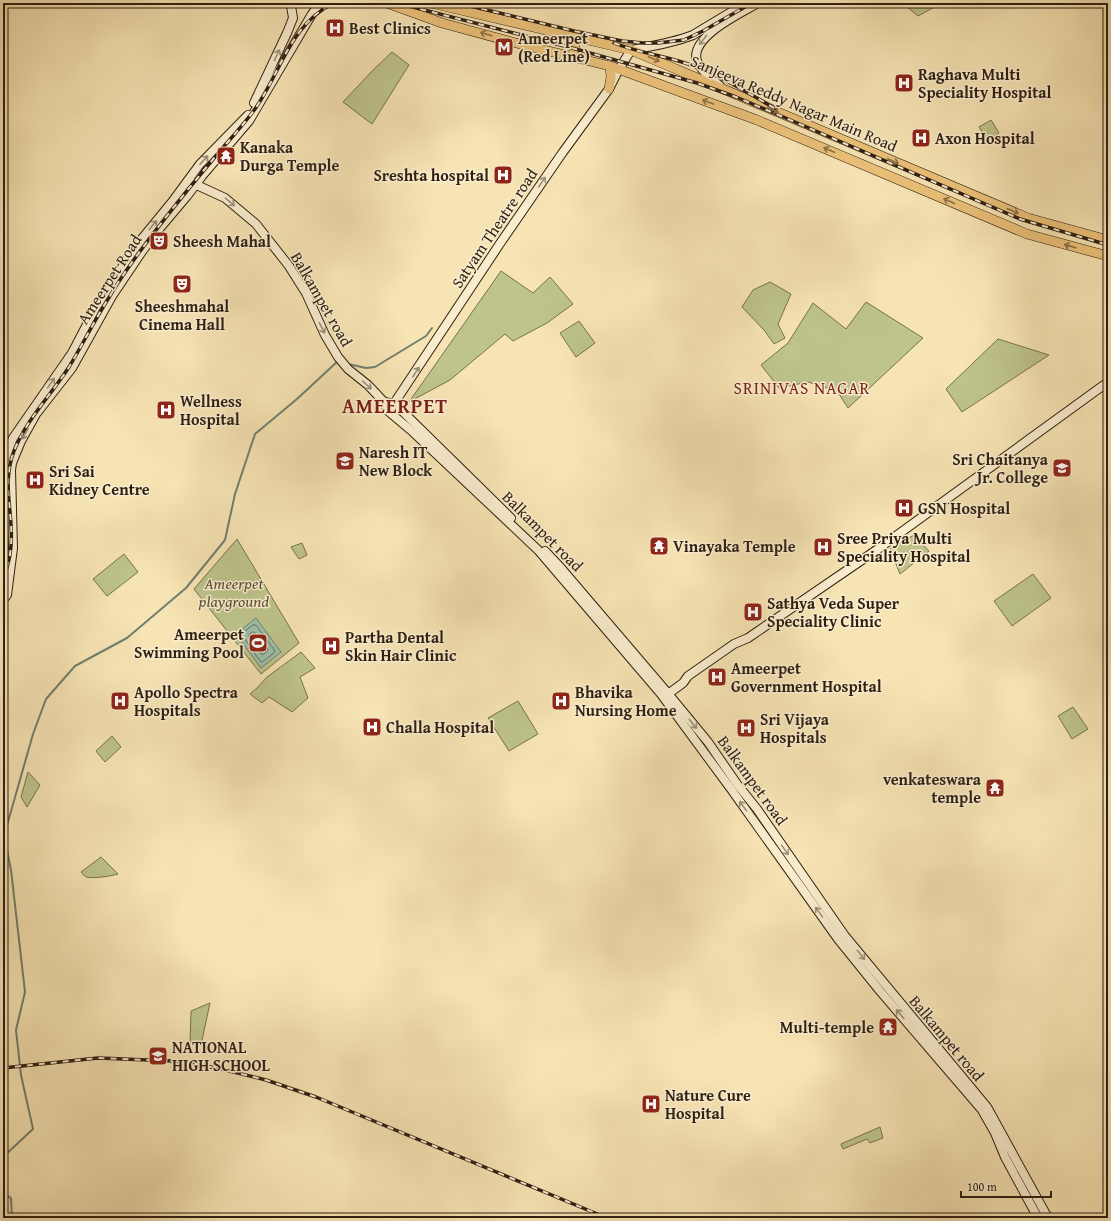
<svg xmlns="http://www.w3.org/2000/svg" width="1111" height="1221" font-family="'Gentium Book Plus',serif">
<style>
.green{fill:#bec48c;stroke:#76724f}
.water{fill:#9dbfab;stroke:#717f6e}
.lines{fill:none;stroke-linecap:round;stroke-linejoin:round}
.shore{stroke:#666f5e;stroke-width:1}
.stream{stroke:#717f6e;stroke-width:2}
.secondary-casing{stroke:#2e1f12;stroke-width:10}
.trunk-casing{stroke:#2e1f12;stroke-width:10}
.secondary{stroke:#faedce;stroke-width:8}
.trunk{stroke:#ecc27a;stroke-width:9}
.rail-casing{stroke:#2e1f12;stroke-width:3.5}
.rail{stroke:#faedce;stroke-width:2;stroke-dasharray:6;stroke-linecap:butt}
.oneway{stroke:#8d7046}
.oneway2{stroke:#9e9079}
.labels{text-anchor:middle;stroke-width:3;stroke-linejoin:round;paint-order:stroke}
.poi-label{font-size:16px;font-weight:bold;fill:#2e1f12;stroke:#faedce;text-anchor:start}
.street-label{font-size:16px;fill:#2e1f12;stroke:#faedce}
.park-label{font-size:16px;font-style:italic;fill:#595137;stroke:#faedce}
.neighbourhood-label{font-size:17px;letter-spacing:1px;fill:#7a1f14;stroke:#faedce}
.district-label{font-size:20px;font-weight:bold;letter-spacing:1px;fill:#7a1f14;stroke:#faedce}
</style>
<rect width="100%" height="100%" fill="#f7e4b4"/>
<filter id="stains"><feTurbulence type="fractalNoise" baseFrequency=".005" numOctaves="4"/><feColorMatrix values="0 0 0 0 .2 0 0 0 0 .09 0 0 0 0 .02 0 0 0 .5 -.17"/></filter>
<radialGradient id="worn" r=".72"><stop offset=".6" stop-color="#630" stop-opacity="0"/><stop offset="1" stop-color="#630" stop-opacity=".3"/></radialGradient>
<g class="green">
<path d="M902,3h40l-24,13z"/>
<path d="M392,52l17,13 -37,59 -29,-22 30,-32z"/>
<path d="M991,120l8,13 -11,8 -9,-14z"/>
<path d="M501,271l32,22 17,-16 23,27 -26,19 -34,18 -8,-7 -55,46 -41,22z"/>
<path d="M770,282l21,12 -13,30 7,14 -11,6 -10,-14 -22,-23 11,-17z"/>
<path d="M866,302l57,36 -75,70 -11,-17 -29,-9 -29,6 -18,-23 27,-22 25,-40 33,26z"/>
<path d="M579,321l16,22 -19,14 -16,-24z"/>
<path d="M998,339l51,16 -87,57 -16,-23z"/>
<path d="M914,535l15,16 -29,23 -10,-25z"/>
<path d="M237,539l62,104 -38,31 -67,-85z"/>
<path d="M302,543l5,12 -8,4 -8,-12z"/>
<path d="M124,554l14,18 -31,24 -14,-17z"/>
<path d="M1033,574l18,24 -39,28 -18,-25z"/>
<path d="M301,652l14,16 -15,9 8,21 -16,14 -23,-15 -7,6 -12,-9 7,-6 10,-11z"/>
<path d="M518,701l20,33 -29,17 -21,-33z"/>
<path d="M1073,707l15,22 -16,10 -14,-23z"/>
<path d="M112,736l9,11 -16,15 -9,-11z"/>
<path d="M28,772l12,13 -13,22 -6,-10z"/>
<path d="M101,857l17,17c-6,2 -26,5 -32,3 -2,-1 -3,-3 -5,-5z"/>
<path d="M210,1003l-9,42 -11,-2 1,-32z"/>
<path d="M880,1127l3,11 -13,5 -3,-4 -24,10 -2,-5z"/>
</g>
<path class="water" d="M256,618l25,34 -20,16 -25,-34z"/>
<g class="lines">
<g class="shore">
<path d="M253,625h3l19,26 -1,2 -12,9 -2,-1 -18,-26v-1z"/>
<path d="M253,632l2,1 13,16 -1,2 -3,3h-3l-12,-17v-2z"/>
</g>
<g class="stream">
<path d="M348,364l18,4 9,-1 51,-31 6,-8"/>
<path d="M3,1157l30,-28 -12,-54 -5,-45 9,-38 -14,-122 -7,-34 29,-102 13,-35 29,-33 52,-28 59,-50 39,-48 10,-46 20,-60 42,-35 41,-38"/>
<path d="M3,1193l8,5 1,20"/>
</g>
<g class="secondary-casing">
<g id="secondary">
<path d="M720,86c-8,-7 -19,-15 -23,-25 -8,-24 44,-48 61,-58"/>
<path d="M254,103l33,-70 6,-15 -2,-12 -2,-3"/>
<path d="M188,181l37,17 31,26 33,42 17,27 19,42 13,22 10,12 20,16 16,17 4,9 25,21 125,118 123,144 70,95 107,150 42,52 102,119 13,23 10,24 33,61"/>
<path d="M384,402l11,2 116,114"/>
<path d="M391,408l110,-166 62,-90 46,-63 10,-20 12,-19c22,-4 42,-7 62,-15l53,-32"/>
<path d="M3,478l1,-17 9,-23 59,-85 24,-46 40,-61 36,-44 28,-38 48,-49"/>
<path d="M3,530l1,18 -1,6"/>
<path d="M545,551l16,17 105,123 42,51 29,42 20,25 88,127 142,171 61,111"/>
<path d="M3,600l4,-5 6,-47 -2,-78 1,-7 9,-22 15,-27 36,-46 40,-72 31,-46 17,-22 27,-32 15,-20 47,-55 63,-107 8,-11"/>
<path d="M664,697l19,-14 5,-7 46,-32 14,-6 130,-89 230,-167"/>
</g>
</g>
<g class="trunk-casing">
<g id="trunk">
<path d="M387,3l55,20 70,19 98,24 147,54 270,114 81,22"/>
<path d="M431,3l200,47 397,168 80,22"/>
<path d="M573,57l3,-20"/>
<path d="M609,89l2,-12 -1,-11"/>
</g>
</g>
<use href="#secondary" class="secondary"/>
<use href="#trunk" class="trunk"/>
<g class="rail-casing">
<g id="rail">
<path d="M397,3l175,45 125,35 39,14 45,19 239,103 88,26"/>
<path d="M458,3l116,28 48,10 21,2h15l26,-3 19,-9 49,-28"/>
<path d="M614,43c25,10 52,13 77,22 30,11 57,28 85,44"/>
<path d="M3,579c4,-10 7,-21 8,-33 3,-34 -10,-60 3,-95 12,-31 37,-56 55,-84 14,-23 26,-48 41,-71 9,-16 20,-31 31,-46 25,-34 52,-67 79,-99 12,-14 25,-28 35,-42 26,-37 35,-85 79,-106"/>
<path d="M3,1068l95,-10 75,3 44,7 49,12 50,17 291,121"/>
</g>
</g>
<use href="#rail" class="rail"/>
</g>
<defs><path id="oneway-shaft" d="M-6 0H5M1.5-3L5.5 0L1.5 3" fill="none" stroke-width="1.6" stroke-linecap="round" stroke-linejoin="round"/></defs>
<g class="oneway">
<use href="#oneway-shaft" transform="translate(486 34) rotate(-163)"/>
<use href="#oneway-shaft" transform="translate(654 59) rotate(23)"/>
<use href="#oneway-shaft" transform="translate(708 102) rotate(-160)"/>
<use href="#oneway-shaft" transform="translate(773 110) rotate(23)"/>
<use href="#oneway-shaft" transform="translate(829 150) rotate(-157)"/>
<use href="#oneway-shaft" transform="translate(893 161) rotate(23)"/>
<use href="#oneway-shaft" transform="translate(949 201) rotate(-156)"/>
<use href="#oneway-shaft" transform="translate(1013 211) rotate(23)"/>
<use href="#oneway-shaft" transform="translate(1070 246) rotate(-164)"/>
</g>
<g class="oneway2">
<use href="#oneway-shaft" transform="translate(703 40) rotate(128)"/>
<use href="#oneway-shaft" transform="translate(277 55) rotate(-65)"/>
<use href="#oneway-shaft" transform="translate(204 160) rotate(-47)"/>
<use href="#oneway-shaft" transform="translate(542 182) rotate(-56)"/>
<use href="#oneway-shaft" transform="translate(230 202) rotate(40)"/>
<use href="#oneway-shaft" transform="translate(153 225) rotate(-51)"/>
<use href="#oneway-shaft" transform="translate(322 328) rotate(63)"/>
<use href="#oneway-shaft" transform="translate(416 372) rotate(-57)"/>
<use href="#oneway-shaft" transform="translate(51 383) rotate(-55)"/>
<use href="#oneway-shaft" transform="translate(367 385) rotate(42)"/>
<use href="#oneway-shaft" transform="translate(25 434) rotate(120)"/>
<use href="#oneway-shaft" transform="translate(693 724) rotate(51)"/>
<use href="#oneway-shaft" transform="translate(743 806) rotate(-126)"/>
<use href="#oneway-shaft" transform="translate(785 850) rotate(55)"/>
<use href="#oneway-shaft" transform="translate(819 912) rotate(-126)"/>
<use href="#oneway-shaft" transform="translate(861 955) rotate(51)"/>
<use href="#oneway-shaft" transform="translate(900 1014) rotate(-131)"/>
</g>
<defs>
<g id="hospital-square" transform="scale(1)"><rect x="-9" y="-9" width="18" height="18" rx="4" fill="#8f2418" stroke="#faedce"/><path d="M-5-5h3v3.5h4V-5h3V5h-3V1.5h-4V5h-3Z" fill="#fff"/></g>
<g id="metro-square" transform="scale(1)"><rect x="-9" y="-9" width="18" height="18" rx="4" fill="#8f2418" stroke="#faedce"/><path d="M-5.5 5V-5H-3L0 0L3-5H5.5V5H3V-.5L0 4L-3-.5V5Z" fill="#fff"/></g>
<g id="temple-square" transform="scale(1)"><rect x="-9" y="-9" width="18" height="18" rx="4" fill="#8f2418" stroke="#faedce"/><path d="M0-6L5-2H3V0L6.5 2.5H4V6H1.5V3h-3V6H-4V2.5H-6.5L-3 0V-2H-5Z" fill="#fff"/></g>
<g id="theatre-square" transform="scale(1)"><rect x="-9" y="-9" width="18" height="18" rx="4" fill="#8f2418" stroke="#faedce"/><path d="M-5-5.5Q0-4 5-5.5V0Q5 5 0 6Q-5 5-5 0ZM-3.3-2.5H-1v1.5H-3.3ZM1-2.5H3.3v1.5H1ZM-2.8 1Q0 5.5 2.8 1Z" fill="#fff"/></g>
<g id="university-square" transform="scale(1)"><rect x="-9" y="-9" width="18" height="18" rx="4" fill="#8f2418" stroke="#faedce"/><path d="M0-5L7-2L0 1L-7-2ZM-4 1L0 2.5L4 1V4Q0 6-4 4Z" fill="#fff"/></g>
<g id="stadium-square" transform="scale(1)"><rect x="-9" y="-9" width="18" height="18" rx="4" fill="#8f2418" stroke="#faedce"/><path d="M0-5a6.5 5 0 1 0 0 10a6.5 5 0 1 0 0-10ZM-3.5-1.8h7v3.6h-7Z" fill="#fff"/></g>
</defs>
<g fill-rule="evenodd">
<use href="#hospital-square" x="335" y="28"/>
<use href="#metro-square" x="504" y="47"/>
<use href="#hospital-square" x="904" y="83"/>
<use href="#hospital-square" x="921" y="138"/>
<use href="#temple-square" x="226" y="156"/>
<use href="#hospital-square" x="503" y="175"/>
<use href="#theatre-square" x="159" y="241"/>
<use href="#theatre-square" x="182" y="284"/>
<use href="#hospital-square" x="166" y="410"/>
<use href="#university-square" x="345" y="461"/>
<use href="#university-square" x="1062" y="468"/>
<use href="#hospital-square" x="35" y="480"/>
<use href="#hospital-square" x="904" y="508"/>
<use href="#temple-square" x="659" y="546"/>
<use href="#hospital-square" x="823" y="547"/>
<use href="#hospital-square" x="753" y="612"/>
<use href="#stadium-square" x="258" y="643"/>
<use href="#hospital-square" x="331" y="646"/>
<use href="#hospital-square" x="717" y="677"/>
<use href="#hospital-square" x="120" y="701"/>
<use href="#hospital-square" x="561" y="701"/>
<use href="#hospital-square" x="372" y="727"/>
<use href="#hospital-square" x="746" y="728"/>
<use href="#temple-square" x="995" y="788"/>
<use href="#temple-square" x="888" y="1027"/>
<use href="#university-square" x="158" y="1056"/>
<use href="#hospital-square" x="651" y="1104"/>
</g>
<g class="labels">
<g class="poi-label">
<text x="349" y="34">Best Clinics</text>
<text x="518" y="44">Ameerpet<tspan x="518" dy="18">(Red Line)</tspan></text>
<text x="918" y="80">Raghava Multi<tspan x="918" dy="18">Speciality Hospital</tspan></text>
<text x="935" y="144">Axon Hospital</text>
<text x="240" y="153">Kanaka<tspan x="240" dy="18">Durga Temple</tspan></text>
<text x="489" y="181" text-anchor="end">Sreshta hospital</text>
<text x="173" y="247">Sheesh Mahal</text>
<text x="182" y="312" text-anchor="middle">Sheeshmahal<tspan x="182" dy="18">Cinema Hall</tspan></text>
<text x="180" y="407">Wellness<tspan x="180" dy="18">Hospital</tspan></text>
<text x="359" y="458">Naresh IT<tspan x="359" dy="18">New Block</tspan></text>
<text x="1048" y="465" text-anchor="end">Sri Chaitanya<tspan x="1048" dy="18">Jr. College</tspan></text>
<text x="49" y="477">Sri Sai<tspan x="49" dy="18">Kidney Centre</tspan></text>
<text x="918" y="514">GSN Hospital</text>
<text x="837" y="544">Sree Priya Multi<tspan x="837" dy="18">Speciality Hospital</tspan></text>
<text x="673" y="552">Vinayaka Temple</text>
<text x="767" y="609">Sathya Veda Super<tspan x="767" dy="18">Speciality Clinic</tspan></text>
<text x="244" y="640" text-anchor="end">Ameerpet<tspan x="244" dy="18">Swimming Pool</tspan></text>
<text x="345" y="643">Partha Dental<tspan x="345" dy="18">Skin Hair Clinic</tspan></text>
<text x="731" y="674">Ameerpet<tspan x="731" dy="18">Government Hospital</tspan></text>
<text x="134" y="698">Apollo Spectra<tspan x="134" dy="18">Hospitals</tspan></text>
<text x="575" y="698">Bhavika<tspan x="575" dy="18">Nursing Home</tspan></text>
<text x="760" y="725">Sri Vijaya<tspan x="760" dy="18">Hospitals</tspan></text>
<text x="386" y="733">Challa Hospital</text>
<text x="981" y="785" text-anchor="end">venkateswara<tspan x="981" dy="18">temple</tspan></text>
<text x="874" y="1033" text-anchor="end">Multi-temple</text>
<text x="172" y="1053">NATIONAL<tspan x="172" dy="18">HIGH SCHOOL</tspan></text>
<text x="665" y="1101">Nature Cure<tspan x="665" dy="18">Hospital</tspan></text>
</g>
<g class="street-label">
<text transform="translate(794 103) rotate(23)" y="6">Sanjeeva Reddy Nagar Main Road</text>
<text transform="translate(494 228) rotate(-56)" y="6">Satyam Theatre road</text>
<text transform="translate(109 279) rotate(-57)" y="6">Ameerpet Road</text>
<text transform="translate(322 299) rotate(60)" y="6">Balkampet road</text>
<text transform="translate(543 531) rotate(45)" y="6">Balkampet road</text>
<text transform="translate(753 780) rotate(54)" y="6">Balkampet road</text>
<text transform="translate(947 1038) rotate(50)" y="6">Balkampet road</text>
</g>
<g class="park-label">
<text x="234" y="589">Ameerpet<tspan x="234" dy="18">playground</tspan></text>
</g>
<g class="neighbourhood-label">
<text x="802" y="394">SRINIVAS NAGAR</text>
</g>
<g class="district-label">
<text x="395" y="413">AMEERPET</text>
</g>
</g>
<rect width="1111" height="1221" fill="none" stroke="#f7e4b4" stroke-width="16"/>
<rect x="4" y="4" width="1103" height="1213" fill="none" stroke="#2e1f12" stroke-width="2"/>
<rect x="8" y="8" width="1095" height="1205" fill="none" stroke="#2e1f12"/>
<path d="M961 1191v6h90v-6" fill="none" stroke="#2e1f12" stroke-width="2"/>
<text x="967" y="1191" font-size="12" fill="#2e1f12" stroke="#faedce" stroke-width="3" paint-order="stroke">100 m</text>
<rect width="100%" height="100%" filter="url(#stains)"/>
<rect width="100%" height="100%" fill="url(#worn)"/>
</svg>
